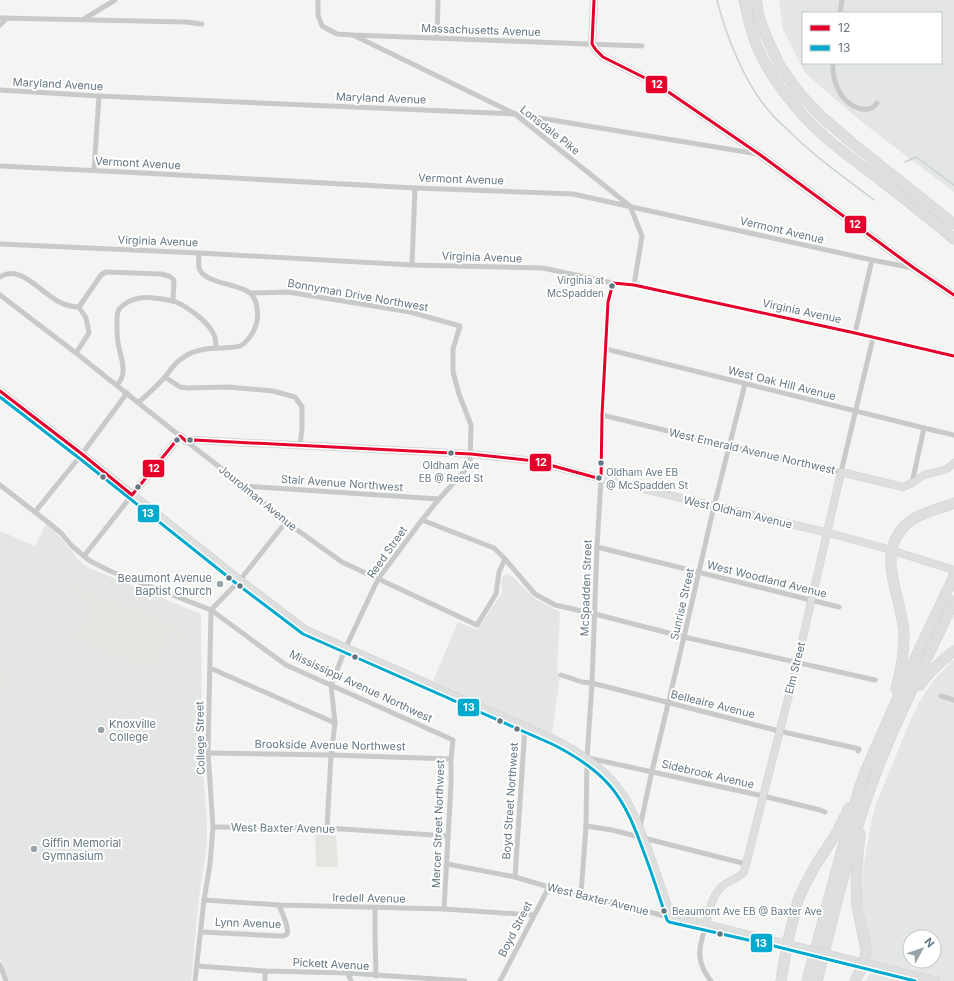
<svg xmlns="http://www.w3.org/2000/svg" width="954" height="981" font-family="Inter,sans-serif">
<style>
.built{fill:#e4e6e5;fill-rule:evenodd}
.green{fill:#e3e6e0;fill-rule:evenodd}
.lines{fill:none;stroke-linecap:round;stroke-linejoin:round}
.stream{stroke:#c8d2d3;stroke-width:1.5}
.secondary-casing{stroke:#d0d1d2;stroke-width:8}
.highway-casing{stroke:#d0d1d1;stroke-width:11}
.street{stroke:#c8caca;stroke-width:5}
.secondary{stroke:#dddede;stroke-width:7}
.highway{stroke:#dddede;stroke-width:10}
.secondary-bridge-casing{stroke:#d0d1d2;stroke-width:8;stroke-linecap:butt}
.secondary-bridge{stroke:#dddede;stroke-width:7}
.bus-1-casing{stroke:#fff;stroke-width:6}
.bus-2-casing{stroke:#fff;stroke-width:6}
.bus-1{stroke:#e4002b;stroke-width:3}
.bus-2{stroke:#00a9ce;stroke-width:3}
.bus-dot{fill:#657782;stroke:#fff;stroke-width:1.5}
.poi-dot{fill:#97a3a9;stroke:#fff;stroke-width:1.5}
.labels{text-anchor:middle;stroke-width:4;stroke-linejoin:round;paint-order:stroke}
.bus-label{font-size:10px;fill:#657782;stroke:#fff;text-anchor:start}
.street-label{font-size:11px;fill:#657782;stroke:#fff}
.poi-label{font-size:11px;fill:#657782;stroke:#fff;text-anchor:start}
.line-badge{stroke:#fff;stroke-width:1.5}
.badge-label{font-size:11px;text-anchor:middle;font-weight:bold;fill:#fff}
</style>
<rect width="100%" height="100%" fill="#f4f4f2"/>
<g class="built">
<path d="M779,0h175v192l-91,-69 -58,-50 -22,-44zM803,13h138v50h-138z"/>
<path d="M46,524l12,11 14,16 5,8 10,8 114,47 1,147 5,60v23l-8,53 -8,84h-182l-9,-23v-260l8,-11 -8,-42v-114l35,15z"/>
<path d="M507,574l6,3 22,22 25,13 -3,57 3,8 -8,57 -119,-53 25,-59 19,8 25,-37 -1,-11 2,-6z"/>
<path d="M954,660v321h-89l5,-7 1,-25 -8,-43 -1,-15 1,-22 8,-46 5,-19 35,-85 9,-18 13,-20 18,-19zM910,937h24v24h-24z"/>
</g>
<g class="green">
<path d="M70,584l103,39c25,19 10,52 -21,46l-76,-28c-19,-16 -16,-35 5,-47l-13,-5zM87,598h6l79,30c18,15 8,37 -14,38l-81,-30c-4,-3 -7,-6 -9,-10 -4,-8 3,-21 10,-25 3,-2 6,-2 9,-3z"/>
<path d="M92,599l79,30 -13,35 -80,-29z"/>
<path d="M0,645l8,42 -8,11z"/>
<path d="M315,834l21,2 2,31h-22z"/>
</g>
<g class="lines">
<g class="stream">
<path d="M717,0c9,35 25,76 47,105 7,9 16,18 25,26 26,26 56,47 85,69"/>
<path d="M905,162l11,-5 38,28"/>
</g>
<g class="secondary-casing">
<g id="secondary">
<path d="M594,0l-2,44 4,6 7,7 46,23 18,11 92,63 155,114 40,27"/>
<path d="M0,391l82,63 158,126 66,50 248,109c26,13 51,29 68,54 13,19 21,43 29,64 7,20 14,40 21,61l24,4 104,25"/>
<path d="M132,495l48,-59 6,5 8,-1 277,14 64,7 66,18 232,55 51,14 70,22"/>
<path d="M706,925c3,-14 6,-32 19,-41 6,-4 14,-6 19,-12l53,-209 44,-191 62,15 9,-4 12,-8 23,-6 7,-6"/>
<path d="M836,956l100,25"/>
</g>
</g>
<g class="highway-casing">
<g id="highway">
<path d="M744,0c3,14 6,28 11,41 12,34 43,72 70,96 14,12 30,24 45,35 28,22 57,44 84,67"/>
<path d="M756,0l3,17 7,19 14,30 20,28 21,22 31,27 102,81"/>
<path d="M920,685c9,-14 21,-24 34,-34"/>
<path d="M896,689c5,-18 8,-36 8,-54 -1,-38 -32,-82 5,-113 13,-10 30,-13 45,-19"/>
<path d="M781,981l6,-37 11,-44 7,-15 10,-19 21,-32 13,-26"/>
<path d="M807,981l30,-113 22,-79 6,-17 53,-120 36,-76"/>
<path d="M817,981c18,-69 33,-141 59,-208 22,-59 52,-115 78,-172"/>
<path d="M855,981l9,-18 2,-11 -1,-7 -8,-39 -1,-28 4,-44"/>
</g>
</g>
<g class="street">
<path d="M318,0v15l4,11 15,8 16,1 289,11"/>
<path d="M840,13l2,-13"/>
<path d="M0,18l186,4 16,2"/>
<path d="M84,19l31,-19"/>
<path d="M0,25l7,-7"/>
<path d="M353,35l162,79 115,92 12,30 -8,49"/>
<path d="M437,38l1,-38"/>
<path d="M833,63c-1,11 2,21 7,30 7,12 27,24 37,10"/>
<path d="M0,90l99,6 416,18 243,40"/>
<path d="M0,166l143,7 272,15 158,6 299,66 41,8"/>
<path d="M94,170l5,-74"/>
<path d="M0,244l199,9 213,12 131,3 70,15 21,2 221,48 99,23"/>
<path d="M412,265l3,-77"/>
<path d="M0,277c18,-12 36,10 50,19 9,7 17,11 29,11l7,11 3,15 -13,20"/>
<path d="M251,293l37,-1 122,20 50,14 -7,23v23l6,22 12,31 -1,40 -31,34 -17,21 -44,59 -32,68 -15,38 4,38 -4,32 -4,73"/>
<path d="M0,295l76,58 104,83"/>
<path d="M79,307l22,-32 5,-3 55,2 8,2 5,4 -1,21"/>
<path d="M855,333l17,-73"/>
<path d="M606,349l318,79 30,7"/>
<path d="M165,377l15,10 8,1 40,-1 45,4 22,6 7,10v21l-2,18"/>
<path d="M117,385c12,-13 3,-27 1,-43 -1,-5 -1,-10 -1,-15 0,-5 -1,-13 2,-18 5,-6 14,-10 21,-11 7,-2 30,2 36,4 12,5 32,20 37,31 3,5 3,9 3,15"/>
<path d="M139,402c9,-8 18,-16 26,-25 6,-8 10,-15 19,-20 11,-8 25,-9 38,-9 6,-1 12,0 18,-2 6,-3 11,-10 14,-16 3,-7 5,-14 3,-21 0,-5 -3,-13 -7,-16 -12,-10 -46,-9 -51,-25 -1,-5 0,-10 0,-15"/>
<path d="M602,415l128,31 111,26 32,-134"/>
<path d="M186,441l58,45 42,36 56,40 135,63 19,-31 3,-22 6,-13"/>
<path d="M912,483l12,-55"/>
<path d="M0,485l49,38 12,10 11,13 18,15 20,10 101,39 75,55 167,75 -2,19v25l-7,125"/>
<path d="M244,486l195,13"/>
<path d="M35,512l47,-58 45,-61"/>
<path d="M422,520l72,28 11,11 30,35 20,11 40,9 89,23 191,43"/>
<path d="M597,547l242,60"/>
<path d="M84,556l48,-61"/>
<path d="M210,668l125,55"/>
<path d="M561,675l21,7 10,1 187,48 76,17 4,1 -1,2"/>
<path d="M941,696l13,4"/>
<path d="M208,753l123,2 120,4"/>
<path d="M588,758l175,38 57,14 5,2"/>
<path d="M586,826l26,4 134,34"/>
<path d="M213,827l114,1 121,8"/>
<path d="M640,827l12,-56 32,-134 30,-131 31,-122"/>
<path d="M447,864l68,13 34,10 32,7 91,24"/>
<path d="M515,877l10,-150"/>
<path d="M581,894l5,-68 1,-68 5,-75 5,-136 4,-68 1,-64 6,-113 5,-19"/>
<path d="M204,900l75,5 165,4 89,6"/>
<path d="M375,908v27l1,41"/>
<path d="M706,925c-4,14 -10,28 -3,43 2,5 5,9 8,13"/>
<path d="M201,932l80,4c2,0 4,0 6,-2 3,-6 -6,-23 -8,-29"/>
<path d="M0,965l6,16"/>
<path d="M197,966l68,5 83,2 117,8"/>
<path d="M348,973l3,8"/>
<path d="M195,981l9,-81 6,-36 3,-37 -5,-74 3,-143 29,-30 46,-58"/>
<path d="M265,981v-10"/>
<path d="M500,981l49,-94"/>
<path d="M906,981l1,-7"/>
</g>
<use href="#secondary" class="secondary"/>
<use href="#highway" class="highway"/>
<g class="secondary-bridge-casing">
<path id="secondary-bridge" d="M800,947l36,9"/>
</g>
<use href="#secondary-bridge" class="secondary-bridge"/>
<g class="bus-1-casing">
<g id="bus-1">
<path d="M594,0l-2,44 4,6 7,7 46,23 18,11 92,63 155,114 40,27"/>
<path d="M0,391l82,63 50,41 48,-59 6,5 8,-1 277,14 64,7 66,18 1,-64 6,-113 5,-19 21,2 221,48 99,23"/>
</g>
</g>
<g class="bus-2-casing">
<path id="bus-2" d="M0,397l79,61 158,126 66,50 249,110c22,11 43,24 59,43 15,18 24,41 32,63 9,23 16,46 24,70l2,2 101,23 145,36"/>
</g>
<use href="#bus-1" class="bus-1"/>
<use href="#bus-2" class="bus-2"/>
</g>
<g class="bus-dot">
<circle cx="612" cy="286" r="3.5"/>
<circle cx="177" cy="440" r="3.5"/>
<circle cx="190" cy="440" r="3.5"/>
<circle cx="451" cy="453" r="3.5"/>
<circle cx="601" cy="463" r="3.5"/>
<circle cx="103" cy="477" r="3.5"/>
<circle cx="599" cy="478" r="3.5"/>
<circle cx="138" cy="487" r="3.5"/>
<circle cx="229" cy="578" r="3.5"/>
<circle cx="240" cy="586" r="3.5"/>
<circle cx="355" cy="657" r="3.5"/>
<circle cx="500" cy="721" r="3.5"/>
<circle cx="517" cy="729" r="3.5"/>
<circle cx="664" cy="911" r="3.5"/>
<circle cx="720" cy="934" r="3.5"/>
</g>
<g class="poi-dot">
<circle cx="220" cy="584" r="4"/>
<circle cx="101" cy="730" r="4"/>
<circle cx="34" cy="849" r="4"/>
</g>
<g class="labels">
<g class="bus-label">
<text x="604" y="284" text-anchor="end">Virginia at<tspan x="604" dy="13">McSpadden</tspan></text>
<text x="451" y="469" text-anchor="middle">Oldham Ave<tspan x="451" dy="13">EB @ Reed St</tspan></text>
<text x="606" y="476">Oldham Ave EB<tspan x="606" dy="13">@ McSpadden St</tspan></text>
<text x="672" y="915">Beaumont Ave EB @ Baxter Ave</text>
</g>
<g class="street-label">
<text transform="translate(481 30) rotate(2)" y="4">Massachusetts Avenue</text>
<text transform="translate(58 84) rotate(3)" y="4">Maryland Avenue</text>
<text transform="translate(381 98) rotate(2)" y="4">Maryland Avenue</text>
<text transform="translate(550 130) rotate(38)" y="4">Lonsdale Pike</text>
<text transform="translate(138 163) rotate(3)" y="4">Vermont Avenue</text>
<text transform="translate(461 179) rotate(2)" y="4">Vermont Avenue</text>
<text transform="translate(782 230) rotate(13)" y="4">Vermont Avenue</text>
<text transform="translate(158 241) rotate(2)" y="4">Virginia Avenue</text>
<text transform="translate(482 257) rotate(2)" y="4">Virginia Avenue</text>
<text transform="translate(358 295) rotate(10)" y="4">Bonnyman Drive Northwest</text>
<text transform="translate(802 311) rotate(12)" y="4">Virginia Avenue</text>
<text transform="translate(782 383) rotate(14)" y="4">West Oak Hill Avenue</text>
<text transform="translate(752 451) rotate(13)" y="4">West Emerald Avenue Northwest</text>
<text transform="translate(342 483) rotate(4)" y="4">Stair Avenue Northwest</text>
<text transform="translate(258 498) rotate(39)" y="4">Jourolman Avenue</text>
<text transform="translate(738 512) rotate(13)" y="4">West Oldham Avenue</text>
<text transform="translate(387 552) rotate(-55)" y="4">Reed Street</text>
<text transform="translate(767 579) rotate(14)" y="4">West Woodland Avenue</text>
<text transform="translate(586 588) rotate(-88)" y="4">McSpadden Street</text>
<text transform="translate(682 604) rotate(-77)" y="4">Sunrise Street</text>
<text transform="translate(795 668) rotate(-76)" y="4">Elm Street</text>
<text transform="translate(361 686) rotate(25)" y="4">Mississippi Avenue Northwest</text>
<text transform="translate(713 704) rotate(14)" y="4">Belleaire Avenue</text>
<text transform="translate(200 738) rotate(-91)" y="4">College Street</text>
<text transform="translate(330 745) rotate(1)" y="4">Brookside Avenue Northwest</text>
<text transform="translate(708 774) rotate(13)" y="4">Sidebrook Avenue</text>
<text transform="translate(510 801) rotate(-86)" y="4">Boyd Street Northwest</text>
<text transform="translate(438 824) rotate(-88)" y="4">Mercer Street Northwest</text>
<text transform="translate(283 828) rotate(1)" y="4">West Baxter Avenue</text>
<text transform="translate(369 898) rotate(1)" y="4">Iredell Avenue</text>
<text transform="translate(598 899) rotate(14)" y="4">West Baxter Avenue</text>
<text transform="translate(248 923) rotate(2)" y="4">Lynn Avenue</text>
<text transform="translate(515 929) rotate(-63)" y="4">Boyd Street</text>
<text transform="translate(331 964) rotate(3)" y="4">Pickett Avenue</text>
</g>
<g class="poi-label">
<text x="212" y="582" text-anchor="end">Beaumont Avenue<tspan x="212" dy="13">Baptist Church</tspan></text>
<text x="109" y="728">Knoxville<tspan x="109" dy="13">College</tspan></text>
<text x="42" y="847">Giffin Memorial<tspan x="42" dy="13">Gymnasium</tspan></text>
</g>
</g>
<g class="line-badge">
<rect x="645" y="75" width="23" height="19" rx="4" fill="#e4002b"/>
<rect x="844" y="215" width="23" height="19" rx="4" fill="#e4002b"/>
<rect x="529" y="453" width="23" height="19" rx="4" fill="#e4002b"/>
<rect x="142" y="459" width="23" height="19" rx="4" fill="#e4002b"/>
<rect x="137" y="504" width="23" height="19" rx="4" fill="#00a9ce"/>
<rect x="457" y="698" width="23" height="19" rx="4" fill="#00a9ce"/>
<rect x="750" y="933" width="23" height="20" rx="4" fill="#00a9ce"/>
</g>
<g class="badge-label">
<text x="657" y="88">12</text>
<text x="855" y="228">12</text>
<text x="541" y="466">12</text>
<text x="154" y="472">12</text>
<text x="148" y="517">13</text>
<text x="469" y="711">13</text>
<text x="761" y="947">13</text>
</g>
<rect x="802" y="12" width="140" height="52" fill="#ffffff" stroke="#c1c9cd"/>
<rect x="810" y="25" width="20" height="6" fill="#e4002b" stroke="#c1c9cd"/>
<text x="838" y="32" font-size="12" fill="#657782">12</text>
<rect x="810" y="45" width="20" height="6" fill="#00a9ce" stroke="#c1c9cd"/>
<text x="838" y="52" font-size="12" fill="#657782">13</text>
<g transform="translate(922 949) rotate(49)"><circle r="19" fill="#ffffff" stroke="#c1c9cd"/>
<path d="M0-3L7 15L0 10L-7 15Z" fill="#97a3a9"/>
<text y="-6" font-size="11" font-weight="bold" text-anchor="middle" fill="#657782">N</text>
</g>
</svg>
